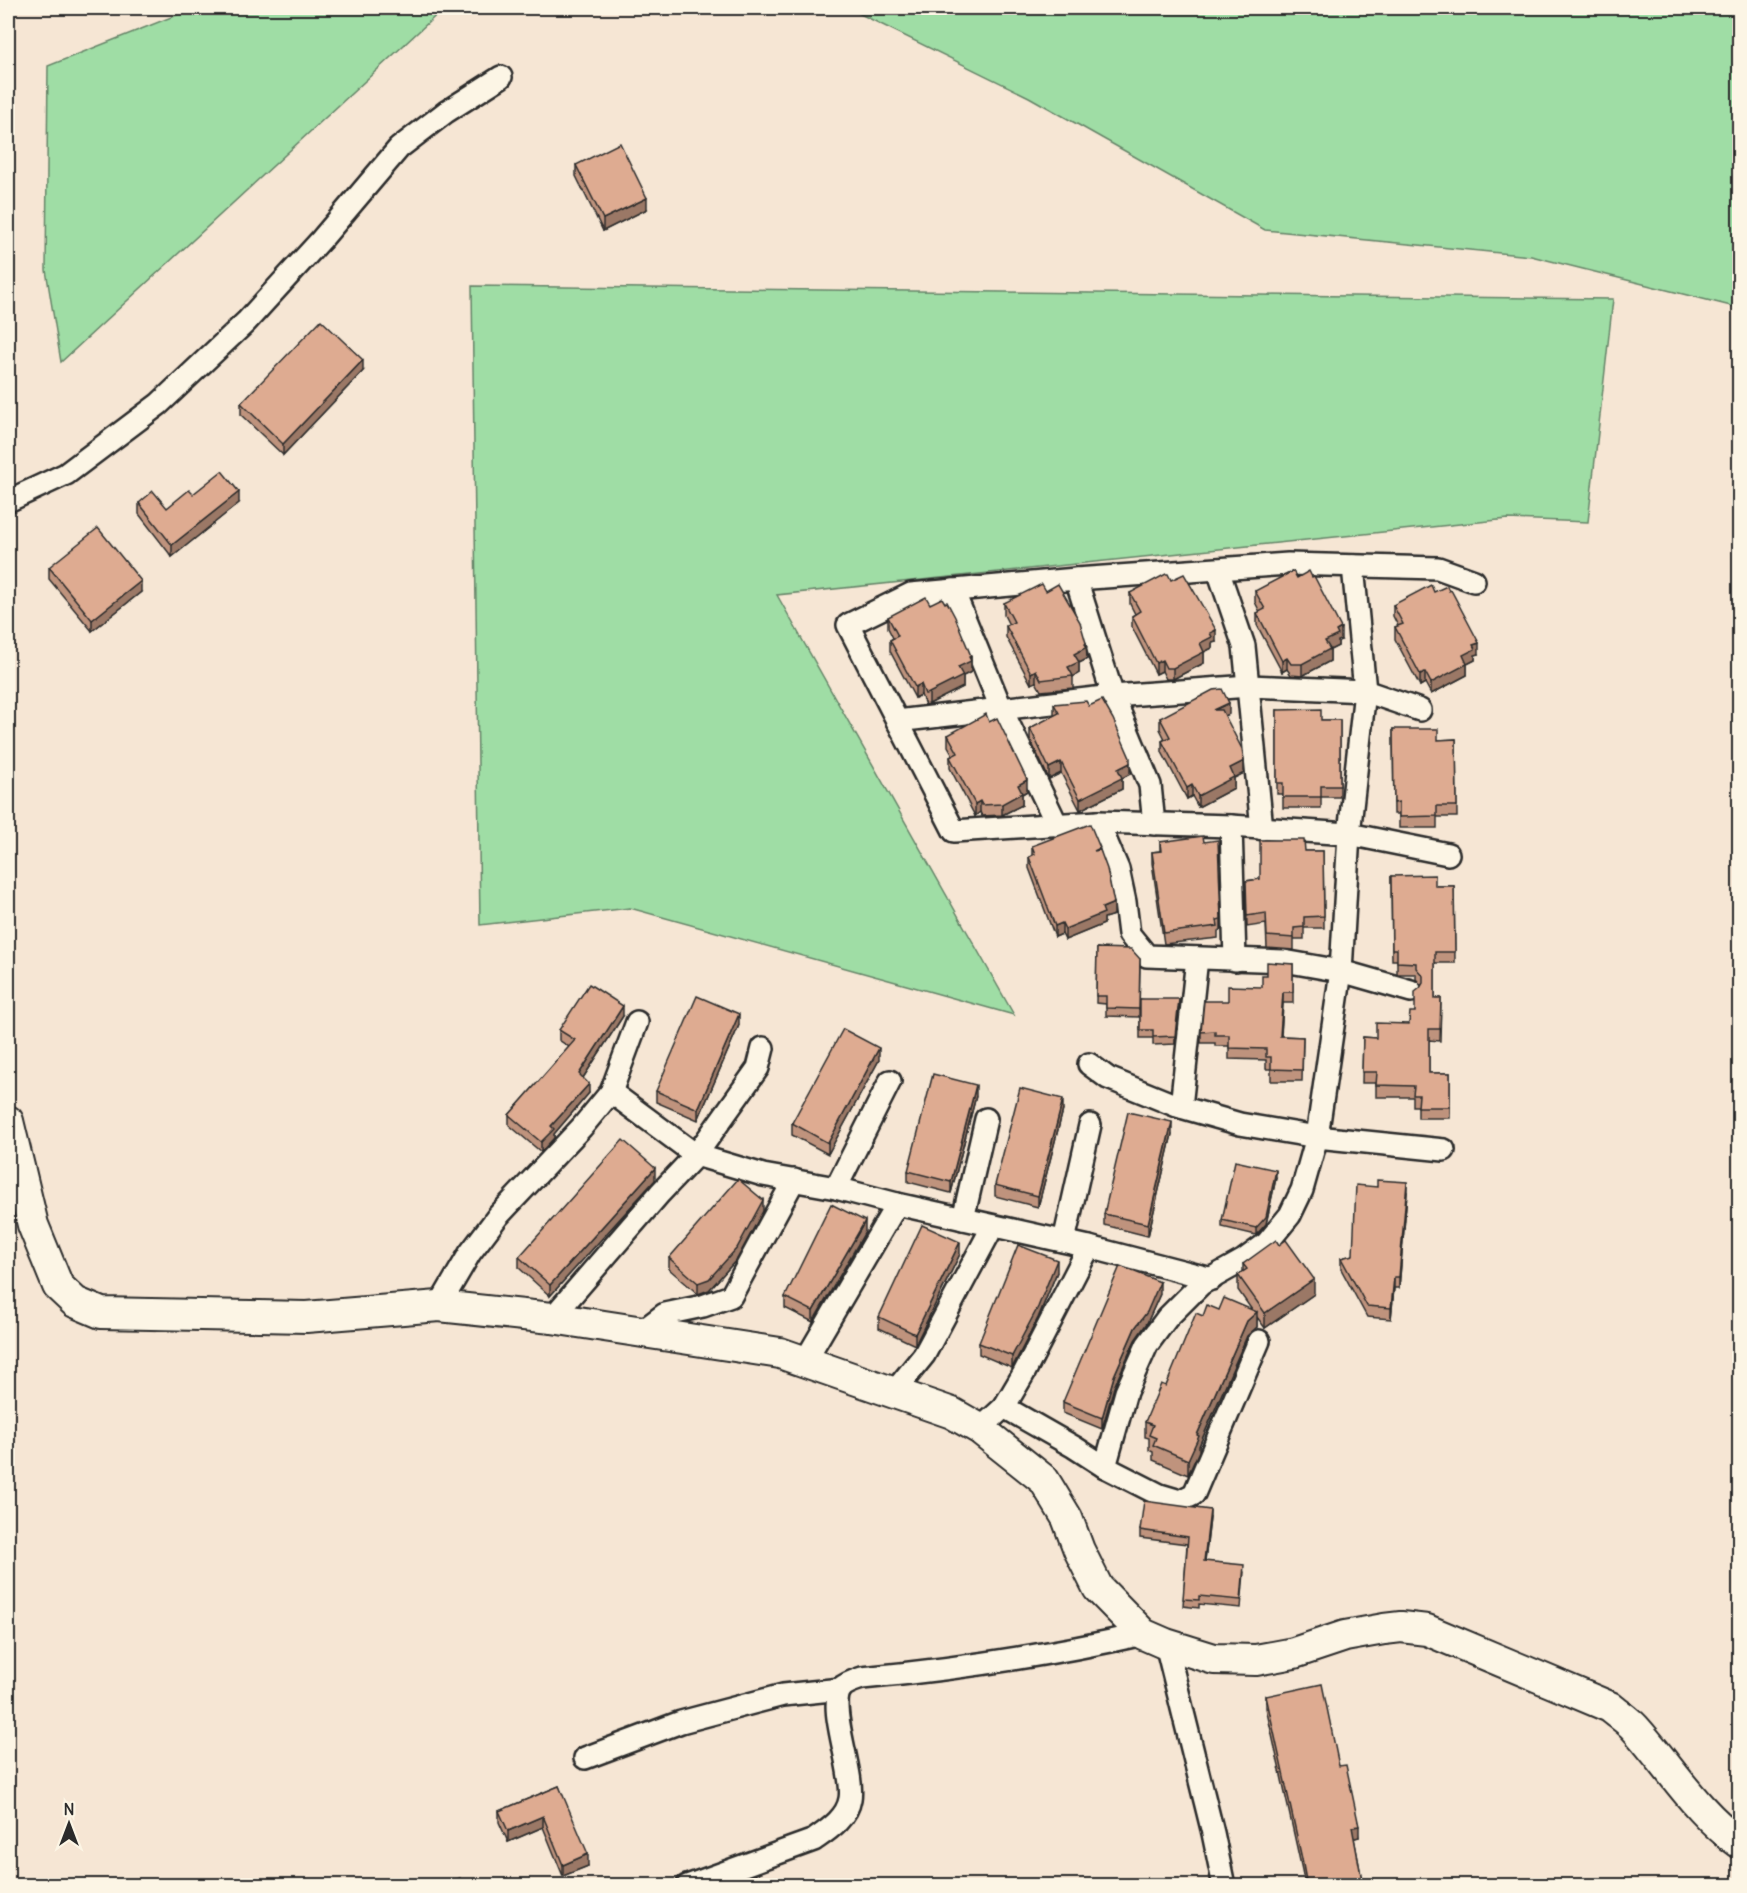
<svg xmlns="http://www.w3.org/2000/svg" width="1747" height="1893" font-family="Delius,sans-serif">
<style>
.green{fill:#9fdda5;stroke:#658468;stroke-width:1.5}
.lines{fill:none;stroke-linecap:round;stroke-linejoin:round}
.street-casing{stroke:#2b2b2b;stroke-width:26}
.secondary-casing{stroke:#2b2b2b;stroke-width:34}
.street{stroke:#fcf5e5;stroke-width:21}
.secondary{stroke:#fcf5e5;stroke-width:30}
.wall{fill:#bf937d;stroke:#2b2b2b;stroke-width:1.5}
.shaded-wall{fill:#9b7866;stroke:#2b2b2b;stroke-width:1.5}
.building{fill:#deab91;stroke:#2b2b2b;stroke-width:1.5}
</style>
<rect width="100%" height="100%" fill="#f6e6d4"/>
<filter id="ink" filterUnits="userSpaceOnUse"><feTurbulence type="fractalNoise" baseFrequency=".0167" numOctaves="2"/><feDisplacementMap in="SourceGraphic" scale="12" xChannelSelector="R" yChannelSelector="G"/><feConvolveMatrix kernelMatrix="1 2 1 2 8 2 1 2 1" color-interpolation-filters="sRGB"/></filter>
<g filter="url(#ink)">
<g class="green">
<path d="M194,8h250l-383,354 -15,-92 2,-204z"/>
<path d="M848,8h891v300l-208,-52 -266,-26 -236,-133z"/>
<path d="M472,286l1141,13 -25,223 -80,-3 -731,76 237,420 -384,-107 -150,17z"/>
</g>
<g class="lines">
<g class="street-casing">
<g id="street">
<path d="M8,501l58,-27 93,-70 87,-82 75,-82 78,-92 47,-36 55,-35"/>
<path d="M1218,570l26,76 18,183"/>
<path d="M1076,579l37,117 37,89 4,39"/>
<path d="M953,590l48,118 56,117"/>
<path d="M897,721l216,-25 136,-10 116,5 55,19"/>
<path d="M1098,822l20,47 7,33 4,32 18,22 137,5 57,10 70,20"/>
<path d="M1231,826l4,134"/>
<path d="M1448,854l-99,-20 -118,-8 -133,-4 -144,9 -106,-206 63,-31 165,-15 212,-15 150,4 36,13"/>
<path d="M763,1048l-5,20 -62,87 67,20 73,13 61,16 192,43 123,32"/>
<path d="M1089,1064l19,14 69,28 63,18 77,13 127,13"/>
<path d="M1181,1107l16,-149"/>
<path d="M836,1188l54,-107"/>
<path d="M963,1219l23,-100"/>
<path d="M1064,1241l26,-116"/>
<path d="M439,1306l31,-53 28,-37 84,-89 29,-35 26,-70"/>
<path d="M552,1318l108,-125 36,-38 -85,-63"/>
<path d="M641,1332l24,-18 38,-8 28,-10 63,-116"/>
<path d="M805,1361l92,-157"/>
<path d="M894,1392l30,-37 69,-129"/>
<path d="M1004,1407l70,40 31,20 21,-75 21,-47 20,-27 34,-34 43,-24 23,-17 23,-28 12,-25 15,-53 24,-166 8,-137 16,-143 -12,-125"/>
<path d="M980,1429l24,-22 20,-34 65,-126"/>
<path d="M1105,1467l55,28 20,6 14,-7 65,-153"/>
<path d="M1166,1644l47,189 11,53"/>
<path d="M585,1758l96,-36 102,-27 58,-6"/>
<path d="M687,1886l127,-46c14,-10 33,-22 36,-41 5,-26 -23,-91 -9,-111 5,-5 15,-8 21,-10 95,-9 188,-23 281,-44"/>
</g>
</g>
<g class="secondary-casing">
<path id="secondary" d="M8,1121l25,104 25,61 17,16 26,11 205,4 133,-11 113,12 228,35 172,60 28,16 64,51 23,38 12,32 19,38 45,46 23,10 48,15 42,1 38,-7 51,-17 39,-7 17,-2 26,3 183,77c8,7 18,13 25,21 35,39 62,85 105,115"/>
</g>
<use href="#street" class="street"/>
<use href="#secondary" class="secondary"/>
</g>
<g class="wall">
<path d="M576,165l71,44 -44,22 -27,-55z"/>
<path d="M363,371l-80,84 -42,-40v-12z"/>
<path d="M193,494l46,9 -67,54 -33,-43v-11l28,5z"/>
<path d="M49,567l92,25 -49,39 -43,-52z"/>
<path d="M1171,580l45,62 -4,1v5l-8,4v11l-31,16h-7l-4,-8 -6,3 -24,-47v-11l3,-2 -5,-10v-11z"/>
<path d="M1046,591l40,52 1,16 -8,4v10l-6,3v12l-32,3 -5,-9 -5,2 -25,-47v-11l3,-1 -5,-10v-12z"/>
<path d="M1255,591l86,49 -3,1v5l-8,4v11l-28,15 -11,-1 -4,-6 -5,3 -25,-47v-12l3,-1 -5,-10z"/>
<path d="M1434,592l45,62 -4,1v5l-8,4v11l-36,19 -6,-11 -5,3 -25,-47v-12l3,-1 -5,-10v-11z"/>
<path d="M930,604l41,52v16l-8,4v11l-34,17 -4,1 -4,-10 -6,3 -25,-47v-11l3,-2 -5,-10v-11z"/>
<path d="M1054,704l76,70 -8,4v11l-42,21 -19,-37 -12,6 -19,-40v-11l24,-12z"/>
<path d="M1277,710l44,10h19v77h-19v11h-38v-14h-6z"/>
<path d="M1229,714l-4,2 19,57 -10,5v10l-36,19 -6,-11 -5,3 -25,-47v-11l3,-2 -5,-10v-11z"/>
<path d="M1393,729l45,11 18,-1 1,78h-20v11h-38v-14h-5z"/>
<path d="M948,735l79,56 -5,3v11l-20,10 -20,1 -2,-4 -5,4 -25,-48v-11l3,-2 -5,-9z"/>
<path d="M1160,842l61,77v11l-3,1v7l-54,6 -12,-81v-11l8,-1z"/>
<path d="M1032,846l68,4 14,65 -10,3v6l-39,16 -3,-6 -7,3 -26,-69v-11l3,-1z"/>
<path d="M1305,851h18l1,77h-20v11h-10v11l-27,-2 -1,-24 -19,3 -1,-46 14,-2z"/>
<path d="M1391,876l44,10h19l1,77h-20v35h6l-1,43 -11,-1v33h21v45h-32v-12h-5v-9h-37v-14h-14l1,-46 13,1 33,-14 6,-12 7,-26 -6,-7v-5h-19v-14h-5z"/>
<path d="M1097,948l43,11 -1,58 -33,-1v-12l-10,-1z"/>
<path d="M1293,964v39h-10l-2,33 22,1 -1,44h-31v-12h-5v-9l-37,-1v-13h-14v-3h-14v-11l27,-31 34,-14 5,-12z"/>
<path d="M1140,999l39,7 -4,38 -22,1v-7h-13z"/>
<path d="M623,1016l-40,62 6,15 -35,41v4l-13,14 -32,-27v-10l60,-68 -10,-7v-10z"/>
<path d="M739,1025l-41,95 -42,-18v-11z"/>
<path d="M879,1060l-51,94 -36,-19v-12z"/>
<path d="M976,1096l-25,97 -43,-11v-11z"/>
<path d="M1063,1110l-25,97 -43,-11v-11z"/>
<path d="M1172,1134l-24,102 -44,-11v-11z"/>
<path d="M1276,1178l-10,46 -8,10 -2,1 -34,-8v-7z"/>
<path d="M655,1180l-105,116 -31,-28v-11z"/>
<path d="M1407,1193l-8,95h-5l-3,31 -24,-2 -26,-48v-11l12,-3z"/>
<path d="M763,1211l-26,48 -28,31 -11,4 -29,-25v-11z"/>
<path d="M865,1232l-52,90 -28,-14v-11z"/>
<path d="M960,1254l-45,91 -36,-17v-11z"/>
<path d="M1243,1264l71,30 -49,34 -8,-11v10l-10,9 -48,110v5l-11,24 -35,-15v-8l-4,-2v-12l-4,-1v-15l21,-36 37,-70 16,-6h33l-14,-20v-15l5,-3z"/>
<path d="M1057,1272l-19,46 -26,50 -33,-14v-11z"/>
<path d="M1160,1294l-13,29 -12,17 -21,47 -12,42 -39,-16v-11z"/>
<path d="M1210,1518l-5,44 39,10 -3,36 -42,-4v4l-16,-2 4,-62 -47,-6v-8z"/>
<path d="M1266,1696l73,70 20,71 -5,1 9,48h-58l-3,-16 -36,-162z"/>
<path d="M559,1786l29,80 -25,10 -20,-49 -35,15 -9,-20v-11z"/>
</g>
<g class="shaded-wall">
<path d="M647,198v11l-44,22v-12z"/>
<path d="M363,360v11l-80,84v-11z"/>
<path d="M239,492v11l-67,54v-12z"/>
<path d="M141,581v11l-49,39v-11z"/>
<path d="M1341,628v12l-3,1v5l-8,4v11l-28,15v-12l34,-33z"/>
<path d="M1216,630v12l-4,1v5l-8,4v11l-31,16v-11l37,-35z"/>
<path d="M1086,643l1,16 -8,4v10l-6,4 -5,-10 6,-13z"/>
<path d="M1479,643v11l-4,1v5l-8,4v11l-36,19v-11l42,-38z"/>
<path d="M971,656v16l-8,4v11l-34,17v-11z"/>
<path d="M1287,658v11l-5,3v-11z"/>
<path d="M1162,660v11l-6,3v-11z"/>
<path d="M1036,670v12l-5,2v-11z"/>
<path d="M1425,672v11l-5,3v-12z"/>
<path d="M921,684v11l-6,3v-11z"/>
<path d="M1229,703v11l-15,7v-11z"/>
<path d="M1244,761v12l-10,5v10l-36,19v-11l32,-28z"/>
<path d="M1061,762v11l-12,6v-11z"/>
<path d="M1130,763v11l-8,4v11l-42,21v-11l38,-30z"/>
<path d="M1027,780v11l-5,3v11l-20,10v-11l16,-19z"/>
<path d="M1192,785v11l-5,3v-11z"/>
<path d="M980,801v11l-5,4v-12z"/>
<path d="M1114,903v12l-10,3v6l-39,16v-11l37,-21z"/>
<path d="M1062,923v11l-7,3v-11z"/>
<path d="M1283,992v11l-3,44v-11z"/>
<path d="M1179,999v7l-4,38v-8z"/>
<path d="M623,1006v10l-44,68v-10z"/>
<path d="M739,1014v11l-41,95v-11z"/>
<path d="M879,1048v12l-51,94v-11z"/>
<path d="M589,1084v9l-35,41v4l-13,14v-10l10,-16z"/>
<path d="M976,1085v11l-25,97v-11z"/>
<path d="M1063,1099v11l-25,97v-11z"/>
<path d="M1172,1122v12l-24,102v-12z"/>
<path d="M655,1168v12l-105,116v-11z"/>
<path d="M1276,1170v8l-10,46 -10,11v-7z"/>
<path d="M1407,1182v11l-8,95v-11z"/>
<path d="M763,1200v11l-26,48 -28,31 -11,4v-11z"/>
<path d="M865,1221v11l-52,90v-11z"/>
<path d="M960,1242v12l-45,91v-11z"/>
<path d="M1057,1260v12l-19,46 -26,50v-12z"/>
<path d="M1394,1277v11l-3,31v-11z"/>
<path d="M1314,1279v15l-49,34v-15z"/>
<path d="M1160,1282v12l-13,29 -12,17 -21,47 -12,42v-11l12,-42 21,-48z"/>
<path d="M1257,1312v15l-10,9 -48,110v5l-11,24v-15l9,-25 50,-114z"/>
<path d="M1210,1510v8l-6,51v-8z"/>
<path d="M543,1816v11l-35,15v-11z"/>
<path d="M1359,1826v11l-7,2v-12z"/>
<path d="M588,1854v12l-25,10v-11z"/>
</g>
<g class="building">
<path d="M620,143l27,55 -44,21 -27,-54z"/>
<path d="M321,320l42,40 -80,84 -42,-41z"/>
<path d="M222,471l17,21 -67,53 -33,-42 14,-12 14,17 22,-18 4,4z"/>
<path d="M98,528l43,53 -49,39 -43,-53z"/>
<path d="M1293,571l4,7 12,-7 3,6 2,-1 27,52 -5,3 2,4 -13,6 5,8 -28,15h-11l-4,-6 -5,3 -25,-48 8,-4 -10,-18z"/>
<path d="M1166,574h2l3,6 13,-6 32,56 -6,3 2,4 -12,6 4,9 -31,16h-7l-4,-8 -6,3 -24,-47 8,-5 -10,-18z"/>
<path d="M1042,584l4,7 12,-7 22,38 6,21 -1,1 2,3 -13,7 5,8 -11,5 5,9 -32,4 -5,-10 -5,3 -25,-47 8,-4 -10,-19z"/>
<path d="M1431,585l3,7 13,-6 2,5 2,-1 28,53 -6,2 2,4 -12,6 4,9 -36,19 -6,-11 -5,2 -25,-47 8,-3 -10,-19z"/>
<path d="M926,597l4,7 12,-6 3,5 2,-1 8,15 16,39 -2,1 2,4 -13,6 5,9 -34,17 -4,1 -4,-10 -6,3 -25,-47 8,-4 -10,-19z"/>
<path d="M1222,689l7,14 -15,7h8l20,39 2,12 -14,7 4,9 -36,19 -6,-11 -5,3 -25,-47 8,-4 -10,-19 53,-28z"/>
<path d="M1102,700l11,19 17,39v5l-12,6 4,9 -42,21 -19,-37 -12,6 -19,-40 29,-15 -5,-9 32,-3 3,5z"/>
<path d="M1321,709v11h19v66h-19v11h-38v-14h-6v-73z"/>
<path d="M986,714l3,8 8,-4 30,62 -9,5 4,8 -20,11 -20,1 -2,-4 -5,3 -25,-47 8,-4 -10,-18z"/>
<path d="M1393,729h45v11l18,-1 1,67h-20v10l-38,1v-15l-5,1z"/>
<path d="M1090,824l10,24 -6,3 6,-1 7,19 7,34 -12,5 2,5 -39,16 -3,-6 -7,3 -26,-69 6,-3 -3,-8z"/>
<path d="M1203,836l1,6 14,-2 3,79 -4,1 1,6 -54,7 -12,-81 9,-1 -1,-9z"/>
<path d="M1260,840h44l1,11h18l1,65 -20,1v10l-10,1v10l-27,-2 -1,-23 -19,3 -1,-35 14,-2z"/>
<path d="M1435,875v11h19l1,66h-20v46h6l-1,31h-11v44h21v34h-32l1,-12h-6l1,-9 -38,-1 1,-13h-15l1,-35 13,1v-15l33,1 1,-12h5v-20l5,-4 3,-5v-7l-7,-8v-5l-19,-1v-13h-5l-1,-73z"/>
<path d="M1097,948l34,1 9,10 -1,50 -33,-1v-12h-10z"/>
<path d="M1267,962l26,2v28h-10l-3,44 23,1 -1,33 -31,-1v-12h-5v-8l-37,-1v-13h-14v-4l-14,1 3,-31h24v-15l34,1v-12h5z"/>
<path d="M589,984l34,22 -44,68 10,10 -38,42 3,3 -13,13 -32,-27 66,-75 -16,-10z"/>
<path d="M697,996l42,18 -41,95 -42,-18z"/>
<path d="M1140,999h39l-4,37 -22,1v-7h-13z"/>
<path d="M843,1029l36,19 -51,95 -36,-20z"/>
<path d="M933,1074l43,11 -25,97 -43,-11z"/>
<path d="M1020,1088l43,11 -25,97 -43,-11z"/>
<path d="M1128,1112l44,10 -24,102 -44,-10z"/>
<path d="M623,1140l32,28 -105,117 -31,-28z"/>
<path d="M1235,1161l41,9 -10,47 -10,11 -34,-8z"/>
<path d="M738,1179l25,21 -26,48 -28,31 -11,4 -29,-25z"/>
<path d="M1377,1180l30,2 -8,95h-5l-3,31 -24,-2 -26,-48 12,-3 3,-70 21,2z"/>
<path d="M831,1204l34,17 -52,90 -28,-14z"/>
<path d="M922,1225l38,17 -45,92 -36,-17z"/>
<path d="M1276,1240l3,5 7,-5 28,39 -49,34 -27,-38 9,-6 -4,-5z"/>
<path d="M1018,1245l39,15 -19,47 -26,49 -33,-13z"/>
<path d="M1120,1266l40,16 -13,30 -12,16 -21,48 -12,42 -39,-16z"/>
<path d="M1224,1298l33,14 -10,9 -50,114 2,1 -11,24 -35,-15 3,-7 -7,-3 4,-10 -8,-3 16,-38 5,2 30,-73 7,3 4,-11 12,5z"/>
<path d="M1144,1501l66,9 -6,51 40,4 -3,35 -42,-4v4l-16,-1 5,-62 -48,-7z"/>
<path d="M1322,1684l17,82 7,-1 13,61 -7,1 11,59h-56l-5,-27 -36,-163z"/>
<path d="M559,1786l29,68 -25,11 -20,-49 -35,15 -9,-20z"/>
<path d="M460,1878l3,8h-25z"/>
</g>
</g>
<rect width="1747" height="1893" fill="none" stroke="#fcf5e5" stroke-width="30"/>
<rect x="15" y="15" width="1717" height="1863" fill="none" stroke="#2b2b2b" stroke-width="2" filter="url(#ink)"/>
<g transform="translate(69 1824)" stroke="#fcf5e5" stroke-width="4.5" paint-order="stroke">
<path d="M0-4.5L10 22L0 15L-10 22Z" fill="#2b2b2b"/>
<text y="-9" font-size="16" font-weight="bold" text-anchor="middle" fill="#2b2b2b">N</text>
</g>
</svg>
